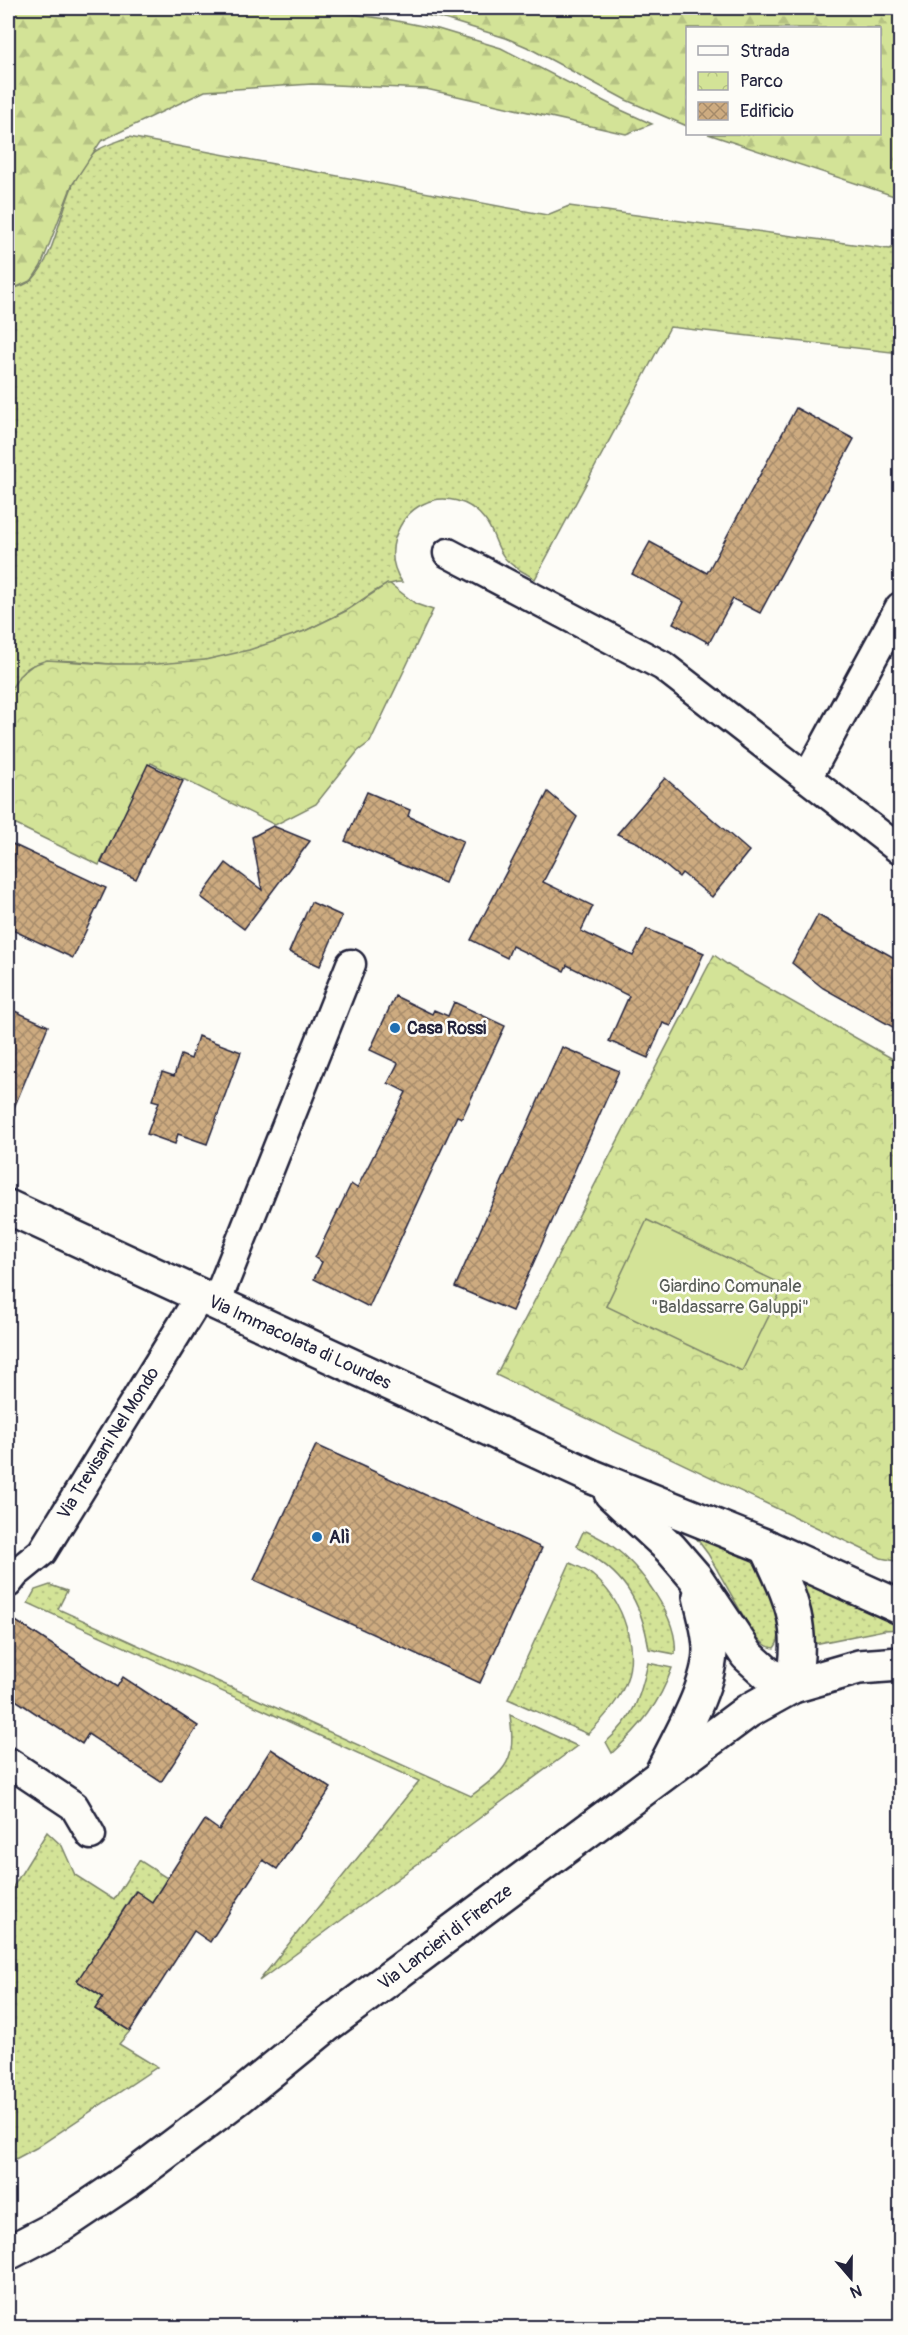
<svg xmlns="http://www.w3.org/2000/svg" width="908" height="2335" font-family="Pangolin,sans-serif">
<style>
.grass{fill:url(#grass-dots);stroke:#7a8269;stroke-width:1.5}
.forest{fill:url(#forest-firs);stroke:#7a8269;stroke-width:1.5}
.park{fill:url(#park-crowns);stroke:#7a8269;stroke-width:1.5}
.pitch{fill:#d3e397;stroke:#7a8269;stroke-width:1.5}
.building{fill:url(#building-cross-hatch);stroke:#22223b;stroke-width:1.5}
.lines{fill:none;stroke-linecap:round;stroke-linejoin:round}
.minor-casing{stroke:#22223b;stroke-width:33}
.tertiary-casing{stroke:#22223b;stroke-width:38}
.secondary-casing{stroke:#22223b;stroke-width:38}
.minor{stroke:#fdfcf7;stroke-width:28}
.tertiary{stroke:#fdfcf7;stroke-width:33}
.secondary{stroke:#fdfcf7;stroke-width:33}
.poi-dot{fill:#1f6fb2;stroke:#fdfcf7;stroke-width:2}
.labels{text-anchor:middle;stroke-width:5;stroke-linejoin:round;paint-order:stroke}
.poi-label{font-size:18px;font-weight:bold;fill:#22223b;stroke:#fdfcf7;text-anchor:start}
.park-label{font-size:18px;fill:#575c57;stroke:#fdfcf7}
.street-label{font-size:18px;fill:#22223b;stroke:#fdfcf7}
</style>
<defs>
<pattern id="grass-dots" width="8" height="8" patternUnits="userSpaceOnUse" patternTransform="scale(1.5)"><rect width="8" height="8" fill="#d3e397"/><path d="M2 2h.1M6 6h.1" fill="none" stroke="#b5c283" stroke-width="1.8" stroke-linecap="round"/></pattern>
<pattern id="forest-firs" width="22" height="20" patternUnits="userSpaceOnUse" patternTransform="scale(1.5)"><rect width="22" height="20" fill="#d3e397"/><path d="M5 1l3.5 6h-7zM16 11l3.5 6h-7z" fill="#b5c283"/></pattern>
<pattern id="park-crowns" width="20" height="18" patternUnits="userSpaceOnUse" patternTransform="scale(1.5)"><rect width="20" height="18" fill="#d3e397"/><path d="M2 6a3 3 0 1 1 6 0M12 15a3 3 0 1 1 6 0" fill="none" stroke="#b5c283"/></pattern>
<pattern id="building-cross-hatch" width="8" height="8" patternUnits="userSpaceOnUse" patternTransform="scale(1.5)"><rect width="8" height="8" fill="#cdab80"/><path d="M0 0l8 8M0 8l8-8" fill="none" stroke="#a68b6a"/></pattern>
</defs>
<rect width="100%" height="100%" fill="#fdfcf7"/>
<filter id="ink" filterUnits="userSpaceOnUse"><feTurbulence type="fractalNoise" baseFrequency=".0167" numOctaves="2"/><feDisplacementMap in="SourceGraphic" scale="12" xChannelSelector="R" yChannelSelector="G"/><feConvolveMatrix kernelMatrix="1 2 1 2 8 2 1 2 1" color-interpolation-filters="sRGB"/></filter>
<g filter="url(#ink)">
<g class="grass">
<path d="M129,137l418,78 22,-9 321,43 10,-6v110l-230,-26 -135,252c-11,-7 -27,-14 -33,-25 -7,-11 -9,-24 -17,-34 -14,-19 -41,-27 -62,-16 -15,7 -23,19 -28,34 -5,17 -2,31 7,44 -20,0 -37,17 -55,28 -13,7 -27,14 -40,20 -31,14 -67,24 -101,30 -31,6 -64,5 -95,4 -25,-1 -53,-8 -77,1 -13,4 -20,20 -26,30v-406c8,-1 19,-4 25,-10 28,-30 28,-91 58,-124 8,-9 27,-13 38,-18z"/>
<path d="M688,1527c18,8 40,14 56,24 20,13 47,78 30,97 -10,-1 -16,-10 -22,-17l-44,-77z"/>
<path d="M586,1531c8,4 17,8 25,14 29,21 68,73 64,109l-26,-5c-8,-50 -26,-77 -70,-101l-2,-3 6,-13z"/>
<path d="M570,1563c7,3 15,6 21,11 33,26 51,78 31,117 -8,16 -21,30 -34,43l-80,-35z"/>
<path d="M798,1576l102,48v5l-16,1 -70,14z"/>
<path d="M50,1585l17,6 -9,18 413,187c37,-28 45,-34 39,-81l67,31 -318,235 160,-200 -391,-178 7,-13z"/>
<path d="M648,1663l24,5c-13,37 -31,58 -60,85l-6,-11c28,-24 34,-44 42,-79z"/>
<path d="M47,1832l15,14 13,29 39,25 25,-40 28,18 -15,24 -17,-11 -57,90 25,16 -8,12 35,22 -11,13 38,23 -121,81 -28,15v-268z"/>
</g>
<g class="forest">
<path d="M8,8h305l79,12 46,9 63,19 120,62 31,14 -26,10 -200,-45 -114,-5 -107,7 -104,50 -29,44 -31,81 -9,14 -15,7 -9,2z"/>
<path d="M388,8h512v190l-192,-64h172v-106h-192l-1,98 -61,-26 -99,-53 -21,-9 -65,-20z"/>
</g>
<g class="park">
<path d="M387,584h3l26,20 17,6 -63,132 -12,9 -42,53 -41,21 -124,-62 -52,102 -91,-44v-126l11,-19 14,-11 14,-5 62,4h48l48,-4 44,-10 56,-19 41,-20z"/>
<path d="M714,955l17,12 169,96v499l-19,-4 -385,-183z"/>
</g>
<path class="pitch" d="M647,1220l137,65 -42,86 -136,-65z"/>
<g class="building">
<path d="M796,408l58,31 -94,174 -27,-14 -24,44 -36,-20 11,-21 -52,-28 18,-32 57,31z"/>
<path d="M148,764l35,17 -47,98 -35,-16z"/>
<path d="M665,778l84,73 -37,46 -30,-24 -3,4 -41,-34 -21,-9z"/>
<path d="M367,792l43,18 -2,6 55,25 -18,42 -100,-42z"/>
<path d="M548,792l29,25 -34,65 50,24 -12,25 52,25 14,-27 57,24 -33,73 -8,-3 -15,35 -39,-17 20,-45 -62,-31 -3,6 -52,-25 -5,12 -36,-18z"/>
<path d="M273,826l37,15 -66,88 -43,-32 25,-34 36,27 -10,-53z"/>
<path d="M8,842l98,46 -33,70 -65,-30z"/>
<path d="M311,902l31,14 -22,50 -31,-14z"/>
<path d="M818,915l82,46v70l-77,-43 -31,-25z"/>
<path d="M395,996l37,18 2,-4 14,6 6,-14 51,24 -43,92 -5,-2 -88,191 -55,-28 8,-17 -7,-4 36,-74 6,4 49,-96 -18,-9 10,-20 -28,-13z"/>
<path d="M8,1008l40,18 -40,96z"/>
<path d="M198,1036l43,16 -34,92 -29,-10 -3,10 -28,-10 12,-32 -7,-2 10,-28 12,4 7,-21 10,4z"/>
<path d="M562,1047l57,24 -107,240 -57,-24z"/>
<path d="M316,1445l226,103 -62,135 -226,-103z"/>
<path d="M8,1616l109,71 6,-10 75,49 -37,56 -73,-48 -6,10 -74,-49z"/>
<path d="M271,1749l60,39 -54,81 -14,-9 -53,82 -16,-11 -64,100 -35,-22 8,-12 -26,-16 59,-90 16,11 53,-82 14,10z"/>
</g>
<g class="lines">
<g class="minor-casing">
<g id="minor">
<path d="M448,553l215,113 144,112"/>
<path d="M900,607l-93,171 93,72"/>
<path d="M216,1303l135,-339"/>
<path d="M8,1583l7,-9 27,-22 158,-256"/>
<path d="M8,1762l66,44 17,29"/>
</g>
</g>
<g class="tertiary-casing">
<g id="tertiary">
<path d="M8,1207l585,270 174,70 133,60"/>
<path d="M611,1493l59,55 25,29 52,78 21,19 25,12c12,-59 -1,-86 -26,-139"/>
<path d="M661,1775c16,-34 49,-87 49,-125 0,-18 -6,-36 -10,-54"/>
</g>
</g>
<g class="secondary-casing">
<path id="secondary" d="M8,2253l52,-27 70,-47 109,-82 88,-72 421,-314 45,-25 66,-19 41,-3"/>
</g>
<use href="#minor" class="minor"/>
<use href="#tertiary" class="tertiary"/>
<use href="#secondary" class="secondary"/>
</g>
</g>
<g class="poi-dot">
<circle cx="395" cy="1028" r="6"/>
<circle cx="317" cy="1537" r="6"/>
</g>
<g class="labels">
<g class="poi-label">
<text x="407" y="1034">Casa Rossi</text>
<text x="329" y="1543">Alì</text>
</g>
<g class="park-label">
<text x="730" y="1292">Giardino Comunale<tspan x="730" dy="21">"Baldassarre Galuppi"</tspan></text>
</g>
<g class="street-label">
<text transform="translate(300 1342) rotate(25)" y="6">Via Immacolata di Lourdes</text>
<text transform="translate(108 1443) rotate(-58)" y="6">Via Trevisani Nel Mondo</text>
<text transform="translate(445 1937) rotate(-37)" y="6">Via Lancieri di Firenze</text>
</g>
</g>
<rect width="908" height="2335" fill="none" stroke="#fdfcf7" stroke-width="30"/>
<rect x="15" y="15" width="878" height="2305" fill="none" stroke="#22223b" stroke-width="2" filter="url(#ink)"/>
<rect x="686" y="27" width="195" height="108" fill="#fdfcf7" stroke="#a5a5ac" stroke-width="1.5"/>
<rect x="698" y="46" width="30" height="9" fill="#fdfcf7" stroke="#a5a5ac" stroke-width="1.5"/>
<text x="740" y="57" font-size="18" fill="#22223b">Strada</text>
<rect x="698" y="72" width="30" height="18" fill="url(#park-crowns)" stroke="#a5a5ac" stroke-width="1.5"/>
<text x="740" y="87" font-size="18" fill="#22223b">Parco</text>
<rect x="698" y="102" width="30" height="18" fill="url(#building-cross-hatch)" stroke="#a5a5ac" stroke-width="1.5"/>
<text x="740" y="117" font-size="18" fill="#22223b">Edificio</text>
<g transform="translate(851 2278) rotate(160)" stroke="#fdfcf7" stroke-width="4.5" paint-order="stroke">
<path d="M0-4.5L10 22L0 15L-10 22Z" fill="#22223b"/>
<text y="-9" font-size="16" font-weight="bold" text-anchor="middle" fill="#22223b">N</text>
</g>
</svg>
